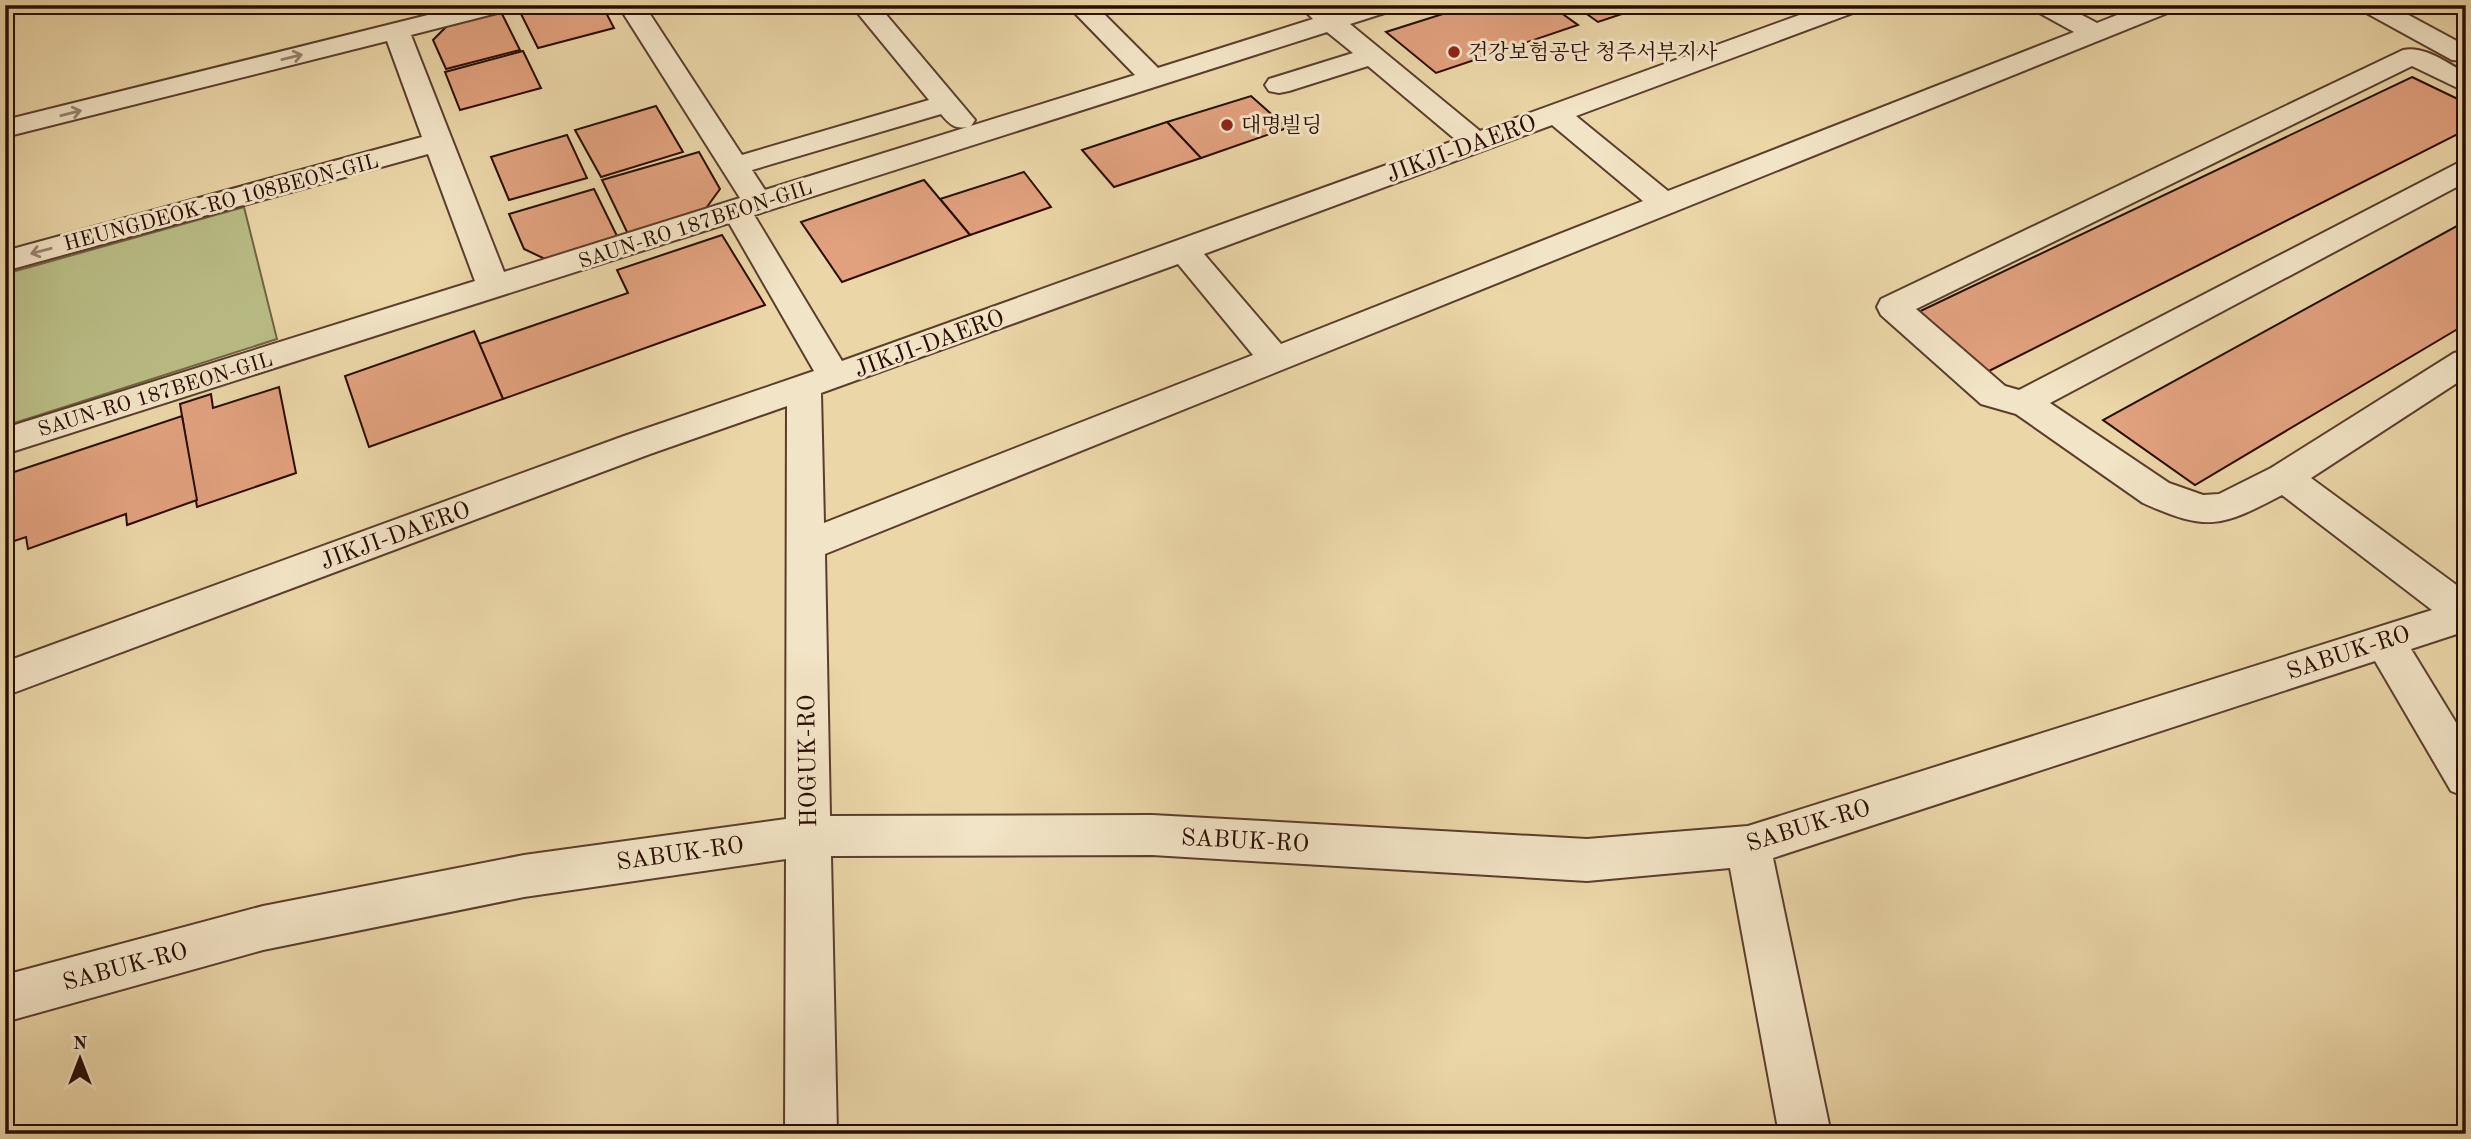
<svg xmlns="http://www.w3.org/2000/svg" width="2471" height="1139" font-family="'Old Standard TT','Noto Serif KR',serif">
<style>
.green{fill:#babd86;stroke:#726444;stroke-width:2}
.building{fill:#e1a17e;stroke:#290c02;stroke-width:2}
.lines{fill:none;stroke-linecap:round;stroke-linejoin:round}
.minor-casing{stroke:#5a3e2c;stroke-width:4}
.minor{fill:#f2e4c6;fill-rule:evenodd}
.oneway{stroke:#98836e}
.poi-dot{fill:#8f2418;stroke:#f2e4c6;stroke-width:2.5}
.labels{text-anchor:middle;stroke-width:6;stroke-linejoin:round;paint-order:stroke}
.far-poi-label{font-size:21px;fill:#290c02;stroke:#f2e4c6;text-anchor:start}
.far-street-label{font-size:21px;fill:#290c02;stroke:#f2e4c6}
.street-label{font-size:24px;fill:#290c02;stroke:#f2e4c6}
</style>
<rect width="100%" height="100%" fill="#ebd6a8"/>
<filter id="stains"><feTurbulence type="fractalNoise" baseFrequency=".00286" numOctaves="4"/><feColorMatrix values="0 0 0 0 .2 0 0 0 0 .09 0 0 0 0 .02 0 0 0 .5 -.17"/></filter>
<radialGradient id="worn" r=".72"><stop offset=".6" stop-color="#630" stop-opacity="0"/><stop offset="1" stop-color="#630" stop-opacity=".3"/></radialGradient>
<path class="green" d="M244,207l33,132 -272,87v-152z"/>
<g class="building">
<path d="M529,5h73l12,23 -76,20 -20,-40z"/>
<path d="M1471,5h79l28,20 -142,48 -50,-41z"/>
<path d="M1574,5h75l-51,17z"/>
<path d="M501,12l19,38 -74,19 -13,-29 14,-14z"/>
<path d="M523,51l18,37 -81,22 -15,-38z"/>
<path d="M2412,77l54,26v27l-479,242 -77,-56z"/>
<path d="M1251,96l36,32 -86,30 -34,-36z"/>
<path d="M656,106l27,46 -82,25 -26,-47z"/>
<path d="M1167,122l34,36 -87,29 -32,-37z"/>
<path d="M567,135l20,43 -78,22 -18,-43z"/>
<path d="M699,152l21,37 -16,22 -76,23 -26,-54z"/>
<path d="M1024,172l27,35 -81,28 -30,-36z"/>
<path d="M924,180l46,55 -128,47 -41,-60z"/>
<path d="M594,189l23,47 -72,23 -21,-10 -15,-35z"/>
<path d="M2466,221v103l-271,161 -92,-65z"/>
<path d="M722,235l43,70 -262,94 -24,-55 149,-51 -11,-23z"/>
<path d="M474,331l29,68 -134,48 -24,-71z"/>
<path d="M279,387l17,86 -99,34 -17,-103 31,-10 2,14z"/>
<path d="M182,416l15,84 -70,25 -1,-11 -98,35 -2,-12 -21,7v-69z"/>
</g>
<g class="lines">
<g class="minor-casing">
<g id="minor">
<path d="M5,5h14l-5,6 -9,3z"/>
<path d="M468,5h45l-4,5 -98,25 93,237 236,-74 -122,-193h26l98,150 187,-55 -78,-95h27l97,115 -4,6c-15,4 -20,0 -30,-12l-189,56 13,20 370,-115 -68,-70h28l63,63 155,-49 -10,-10 3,-4h21l9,7 22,-7h40l-4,5 -44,14 130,107 347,-126h38l-4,5 -285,106 92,75 406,-159 -40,-22 -4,-5h33l34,18 45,-18h37l-4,5 -1350,544 5,262 322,-1 435,24 161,-13 684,-216 -150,-115c-61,32 -74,37 -139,8l-127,-89 -35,-10 -100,-89 -4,-8 4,-8 522,-249c21,-5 44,13 63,23v19l-54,-26 -496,243 89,77 14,4 437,-226 10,-3v21l-416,221 119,80 34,12 16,-1 52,-26 183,-115 12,-3v27l-155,101 155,114v39l-55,18 55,90v58l-15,-6 -76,-130 -602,197 58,276h-52l-49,-266 -143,13 -435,-26 -321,1 6,278h-52l1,-275 -262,38 -261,53 -258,72v-47l258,-69 261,-51 262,-36 1,-413 -137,48 -645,242v-34l619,-226 190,-65 -85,-148 -724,231v-26l470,-147 -47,-127 -423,117v-20l417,-114 -35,-96 -382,96v-17zM1327,32l26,21 -84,26 -4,6 4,6 10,2 10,-2 79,-25 88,74 -614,221 -88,-146zM1552,125l91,76 -362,143 -77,-90zM1178,264l75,91 -429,168 -3,-130z"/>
<path d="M2357,5h33l76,41v15l-14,-1 -91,-50z"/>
</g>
</g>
<use href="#minor" class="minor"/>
</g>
<defs><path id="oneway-shaft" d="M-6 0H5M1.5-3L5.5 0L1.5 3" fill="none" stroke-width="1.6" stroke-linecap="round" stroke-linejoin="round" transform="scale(1.75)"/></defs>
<g class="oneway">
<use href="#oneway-shaft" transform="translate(292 57) rotate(-14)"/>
<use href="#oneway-shaft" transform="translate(71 113) rotate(-14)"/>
<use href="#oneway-shaft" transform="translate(41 251) rotate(165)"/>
</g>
<g class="poi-dot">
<circle cx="1454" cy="52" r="7"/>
<circle cx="1227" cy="125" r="7"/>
</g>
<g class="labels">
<g class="far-poi-label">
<text x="1468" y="59">건강보험공단 청주서부지사</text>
<text x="1241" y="132">대명빌딩</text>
</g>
<g class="far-street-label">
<text transform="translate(221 202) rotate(-15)" y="7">HEUNGDEOK-RO 108BEON-GIL</text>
<text transform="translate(695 224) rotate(-18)" y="7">SAUN-RO 187BEON-GIL</text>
<text transform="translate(155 394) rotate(-17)" y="7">SAUN-RO 187BEON-GIL</text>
</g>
<g class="street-label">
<text transform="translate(1461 148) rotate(-20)" y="8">JIKJI-DAERO</text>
<text transform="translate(929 343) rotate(-20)" y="8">JIKJI-DAERO</text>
<text transform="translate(395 535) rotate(-20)" y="8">JIKJI-DAERO</text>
<text transform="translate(2348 652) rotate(-18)" y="8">SABUK-RO</text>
<text transform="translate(807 761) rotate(-91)" y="8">HOGUK-RO</text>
<text transform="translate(1808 825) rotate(-17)" y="8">SABUK-RO</text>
<text transform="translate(1245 840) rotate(3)" y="8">SABUK-RO</text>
<text transform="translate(680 853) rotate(-8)" y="8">SABUK-RO</text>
<text transform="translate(125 966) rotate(-15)" y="8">SABUK-RO</text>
</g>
</g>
<rect width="2471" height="1139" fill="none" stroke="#ebd6a8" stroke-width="28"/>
<rect x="7" y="7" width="2457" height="1125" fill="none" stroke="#290c02" stroke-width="3.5"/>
<rect x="14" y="14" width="2443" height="1111" fill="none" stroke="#290c02" stroke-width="2"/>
<g transform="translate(80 1059)" stroke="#f2e4c6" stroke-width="5" paint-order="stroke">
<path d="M0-5L12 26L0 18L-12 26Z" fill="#290c02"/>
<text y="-10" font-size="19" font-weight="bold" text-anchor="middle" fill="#290c02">N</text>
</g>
<rect width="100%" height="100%" filter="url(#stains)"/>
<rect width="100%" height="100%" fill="url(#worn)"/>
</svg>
